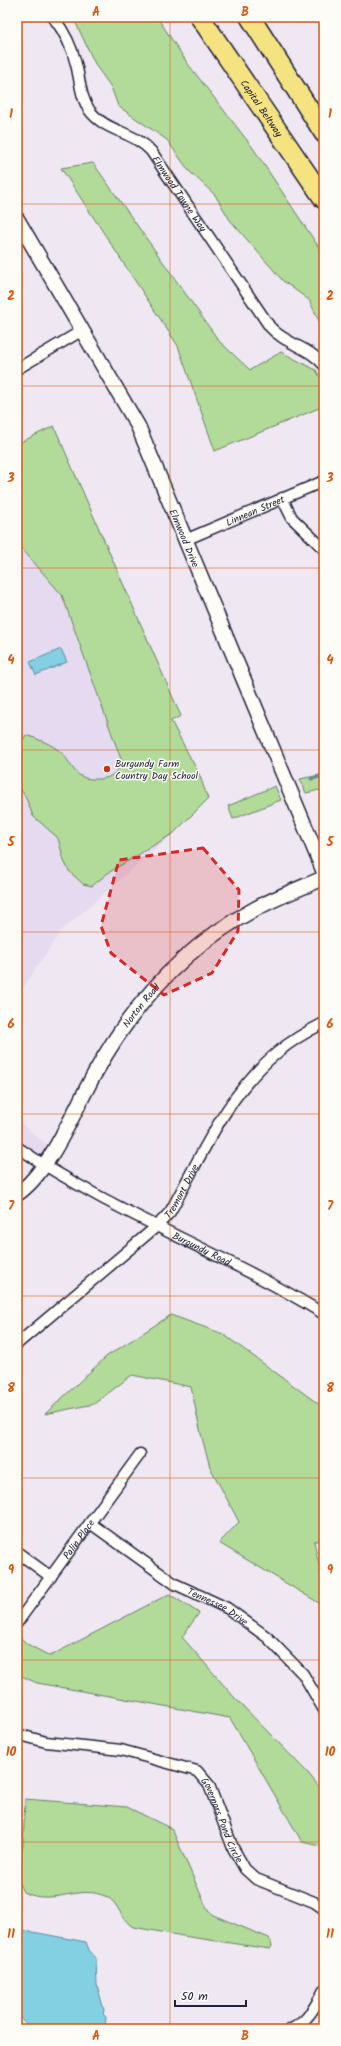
<svg xmlns="http://www.w3.org/2000/svg" width="341" height="2046" font-family="Kalam,sans-serif">
<style>
.built{fill:#e5daef}
.green{fill:#b2db99;stroke:#6a7e6a}
.water{fill:#83d0e3;stroke:#5c8aa0}
.lines{fill:none;stroke-linecap:round;stroke-linejoin:round}
.stream{stroke:#5c8aa0;stroke-width:3}
.street-casing{stroke:#22223b;stroke-width:13}
.secondary-casing{stroke:#22223b;stroke-width:17}
.highway-casing{stroke:#22223b;stroke-width:22}
.street{stroke:#fdfcf7;stroke-width:10}
.secondary{stroke:#fdfcf7;stroke-width:14}
.highway{stroke:#f5e382;stroke-width:19}
.marked{fill:#d62828;fill-opacity:0.2;stroke:#d62828;stroke-width:3;stroke-dasharray:8 5;stroke-linejoin:round}
.grid{fill:none;stroke:#de560e;stroke-width:1;stroke-opacity:0.55}
.poi-dot{fill:#c8321e;stroke:#fdfcf7;stroke-width:1.5}
.labels{text-anchor:middle;stroke-width:3;stroke-linejoin:round;paint-order:stroke}
.street-label{font-size:10px;fill:#22223b;stroke:#fdfcf7}
.poi-label{font-size:10px;fill:#22223b;stroke:#fdfcf7;text-anchor:start}
.neatline{fill:none;stroke:#de560e;stroke-width:1.5}
.grid-label{font-size:13px;text-anchor:middle;font-weight:bold;fill:#de560e}
</style>
<rect width="100%" height="100%" fill="#efe8f2"/>
<filter id="ink" filterUnits="userSpaceOnUse"><feTurbulence type="fractalNoise" baseFrequency=".025" numOctaves="2"/><feDisplacementMap in="SourceGraphic" scale="8" xChannelSelector="R" yChannelSelector="G"/><feConvolveMatrix kernelMatrix="1 2 1 2 8 2 1 2 1" color-interpolation-filters="sRGB"/></filter>
<g filter="url(#ink)">
<g class="built">
<path d="M17,543l45,52 60,167 49,-41 29,55 8,23 -34,34 -113,98 -44,66z"/>
<path d="M17,1120l36,30 -10,15 -26,-22z"/>
</g>
<g class="green">
<path d="M73,17h84l31,47 65,84 71,107v76l-15,-31 -26,-19 -53,-61 -15,-25 -26,-24 -22,-31 -49,-34 -7,-19 -15,-21z"/>
<path d="M93,163l126,178 31,29 31,-18 35,18 8,14v22l-109,45 -37,-105 -117,-178z"/>
<path d="M54,426l127,290 -10,5 29,55 8,23 -34,34 -66,40 -16,13 -9,-2 -14,-13 -5,-10 -6,-23 -25,-22 -7,-18 -9,-15v-34l9,-14c11,4 21,7 31,14 18,13 13,32 42,30 13,-1 17,-6 23,-17l-60,-167 -45,-52v-99z"/>
<path d="M324,774v15l-18,4 -6,-14z"/>
<path d="M275,786l6,14 -48,19 -5,-13z"/>
<path d="M171,1315l52,19 101,74v132l-10,1 10,49v16l-105,-63 20,-21 -29,-55 -9,-33 -10,-47 -59,-12 -38,29 -49,10 62,-58z"/>
<path d="M169,1594l30,19 -17,24 52,60 74,76 16,20v54l-22,-5 -72,-124 -193,-35 -20,-9v-40l10,10 23,12z"/>
<path d="M25,1799l102,8 45,22 36,82 5,4 56,23 3,8 -2,3 -87,-13 -50,-9c-13,-8 -14,-24 -26,-30 -29,-14 -52,10 -84,-5l-6,-12 6,-36z"/>
</g>
<g class="water">
<path d="M61,649l6,13 -31,13 -6,-13z"/>
<path d="M17,1929l69,13 3,8 7,8 1,27 7,25 -1,4 3,3 -1,12h-75l-13,-14z"/>
</g>
<g class="lines">
<path class="stream" d="M311,779l13,-3"/>
<g class="street-casing">
<g id="street">
<path id="s1" d="M53,17c11,14 19,30 23,47 4,15 4,33 14,47 16,21 43,20 61,40l119,176c15,17 39,20 54,38"/>
<path d="M17,369l66,-39"/>
<path d="M282,498l10,20 32,31"/>
<path id="s2" d="M185,540l139,-59"/>
<path id="s3" d="M17,1147c96,66 208,106 307,167"/>
<path id="s4" d="M17,1344l140,-118 13,-14c31,-55 57,-119 108,-160 14,-12 30,-21 46,-29"/>
<path id="s5" d="M90,1523l85,61 52,24 40,29 36,37 21,36"/>
<path d="M17,1552l34,25"/>
<path id="s6" d="M17,1623l123,-169"/>
<path id="s7" d="M17,1734l29,8 75,8 76,21 12,14 24,63 12,21 11,10 58,23 10,7"/>
<path d="M291,2029c17,-7 25,-24 33,-39"/>
</g>
</g>
<g class="secondary-casing">
<g id="secondary">
<path id="s8" d="M17,219l121,207 186,446"/>
<path id="s9" d="M17,1194c33,-22 58,-86 78,-121 38,-69 90,-127 160,-164 22,-12 46,-21 69,-31"/>
</g>
</g>
<g class="highway-casing">
<g id="highway">
<path id="s10" d="M200,17l124,182"/>
<path d="M250,17l74,116"/>
</g>
</g>
<use href="#street" class="street"/>
<use href="#secondary" class="secondary"/>
<use href="#highway" class="highway"/>
</g>
</g>
<path class="marked" d="M203,848l36,42 -1,41 -26,42 -48,22 -53,-42 -10,-27 18,-66z"/>
<path class="grid" d="M170,17v2012M17,204h307M17,386h307M17,568h307M17,750h307M17,932h307M17,1114h307M17,1296h307M17,1478h307M17,1660h307M17,1842h307"/>
<circle class="poi-dot" cx="107" cy="769" r="4"/>
<g class="labels">
<g class="street-label">
<text dy="4" stroke="none"><textPath href="#s10" startOffset="110">Capital Beltway</textPath></text>
<text dy="4" stroke="none"><textPath href="#s1" startOffset="227">Elmwood Towne Way</textPath></text>
<text dy="4" stroke="none"><textPath href="#s2" startOffset="76">Linnean Street</textPath></text>
<text dy="4" stroke="none"><textPath href="#s8" startOffset="361">Elmwood Drive</textPath></text>
<text dy="4" stroke="none"><textPath href="#s9" startOffset="227">Norton Road</textPath></text>
<text dy="4" stroke="none"><textPath href="#s4" startOffset="226">Tremont Drive</textPath></text>
<text dy="4" stroke="none"><textPath href="#s3" startOffset="211">Burgundy Road</textPath></text>
<text dy="4" stroke="none"><textPath href="#s6" startOffset="104">Palin Place</textPath></text>
<text dy="4" stroke="none"><textPath href="#s5" startOffset="153">Tennessee Drive</textPath></text>
<text dy="4" stroke="none"><textPath href="#s7" startOffset="240">Governors Pond Circle</textPath></text>
</g>
<g class="poi-label">
<text x="115" y="767">Burgundy Farm<tspan x="115" dy="12">Country Day School</tspan></text>
</g>
</g>
<rect width="341" height="2046" fill="none" stroke="#fdfcf7" stroke-width="44"/>
<path d="M175 2000v6h71v-6" fill="none" stroke="#22223b" stroke-width="2"/>
<text x="181" y="2000" font-size="12" fill="#22223b" stroke="#fdfcf7" stroke-width="3" paint-order="stroke">50 m</text>
<rect x="22" y="22" width="297" height="2002" class="neatline"/>
<g class="grid-label">
<text x="96" y="16">A</text>
<text x="245" y="16">B</text>
<text x="11" y="118">1</text>
<text x="330" y="118">1</text>
<text x="11" y="300">2</text>
<text x="330" y="300">2</text>
<text x="11" y="482">3</text>
<text x="330" y="482">3</text>
<text x="11" y="664">4</text>
<text x="330" y="664">4</text>
<text x="11" y="846">5</text>
<text x="330" y="846">5</text>
<text x="11" y="1028">6</text>
<text x="330" y="1028">6</text>
<text x="11" y="1210">7</text>
<text x="330" y="1210">7</text>
<text x="11" y="1392">8</text>
<text x="330" y="1392">8</text>
<text x="11" y="1574">9</text>
<text x="330" y="1574">9</text>
<text x="11" y="1756">10</text>
<text x="330" y="1756">10</text>
<text x="11" y="1938">11</text>
<text x="330" y="1938">11</text>
<text x="96" y="2040">A</text>
<text x="245" y="2040">B</text>
</g>
</svg>
